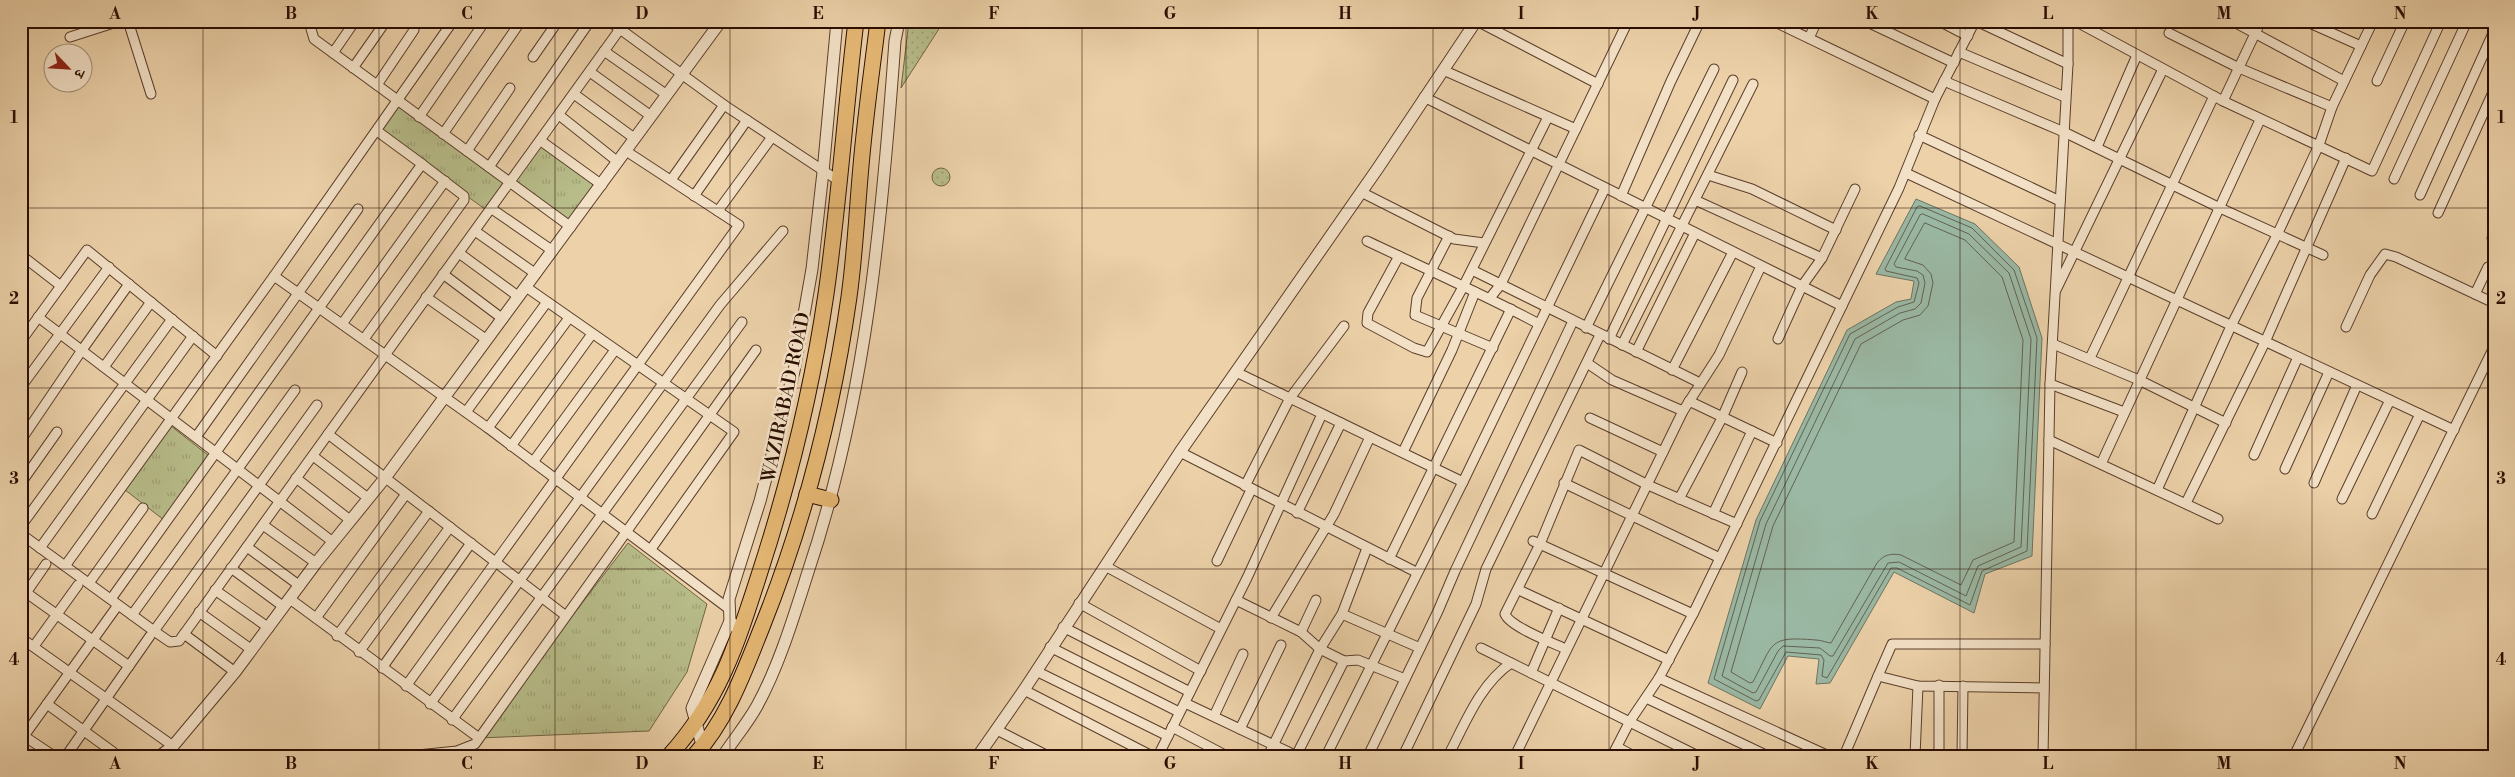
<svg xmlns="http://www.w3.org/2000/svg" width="2515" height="777" font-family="'Libre Bodoni','Noto Serif Devanagari',serif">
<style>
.grass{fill:url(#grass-dots);stroke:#706444}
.park{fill:url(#park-tufts);stroke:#706444}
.water{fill:#9ab8a4;stroke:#6d7462}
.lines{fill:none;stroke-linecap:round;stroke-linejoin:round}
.shore{stroke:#626252;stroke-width:1}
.minor-casing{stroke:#5a3e2a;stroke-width:11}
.tertiary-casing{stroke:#5a3e2a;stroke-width:13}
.trunk-casing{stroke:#2a0d00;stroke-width:17}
.minor{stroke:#f3e1c7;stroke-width:9}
.tertiary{stroke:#f3e1c7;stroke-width:11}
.trunk{stroke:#e6b874;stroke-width:15}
.grid{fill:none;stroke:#2a0d00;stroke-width:1;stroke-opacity:0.55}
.labels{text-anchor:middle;stroke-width:5;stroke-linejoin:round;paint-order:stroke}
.street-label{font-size:19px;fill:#2a0d00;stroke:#f3e1c7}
.neatline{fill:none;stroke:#2a0d00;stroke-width:2}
.grid-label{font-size:16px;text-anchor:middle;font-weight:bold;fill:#2a0d00}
</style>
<defs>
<pattern id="grass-dots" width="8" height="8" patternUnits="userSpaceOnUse" patternTransform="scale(1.25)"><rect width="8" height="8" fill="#b7bc89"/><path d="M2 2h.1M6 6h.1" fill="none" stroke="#9ea074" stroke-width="1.8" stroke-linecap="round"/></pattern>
<pattern id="park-tufts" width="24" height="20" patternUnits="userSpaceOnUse" patternTransform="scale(1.25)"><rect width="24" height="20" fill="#b7bc89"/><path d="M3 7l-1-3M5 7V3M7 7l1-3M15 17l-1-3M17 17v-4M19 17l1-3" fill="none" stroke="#9ea074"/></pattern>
</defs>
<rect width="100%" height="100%" fill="#ecd1a9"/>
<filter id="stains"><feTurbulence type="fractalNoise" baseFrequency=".004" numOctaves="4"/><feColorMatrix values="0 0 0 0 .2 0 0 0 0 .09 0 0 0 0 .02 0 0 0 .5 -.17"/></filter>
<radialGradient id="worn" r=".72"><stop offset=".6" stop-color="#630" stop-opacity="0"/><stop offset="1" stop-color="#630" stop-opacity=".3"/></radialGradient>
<g class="grass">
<path d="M909,21h35l-43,67z"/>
<circle cx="941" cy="177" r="9"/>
</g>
<g class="park">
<path d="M398,101l112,82 31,-42 61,44 -31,42 -60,-44 -22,29 -112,-81z"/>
<path d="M166,422l43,34 -45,64 -44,-34z"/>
<path d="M628,543l79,61 -20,68 -38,59 -170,7z"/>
</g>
<path class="water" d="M1916,199l59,25 44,43 23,71 -10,218 -47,18 -11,39 -80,-41 -64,111 -14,1 3,-25 -31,-3 -28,53 -52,-26 48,-163 91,-190 49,-28 15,-3 3,-18 -38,-7z"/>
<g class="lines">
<g class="shore">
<path d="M1920,206l52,22 42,42 23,68 -10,213 -45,20 -12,34 -73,-37h-6l-64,110 -5,-2 2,-16 -3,-5 -35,-3 -27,48 -3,1 -42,-22 46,-158 90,-187 48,-27 16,-5 5,-19 -2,-5 -31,-7 -1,-2 32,-62z"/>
<path d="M1923,214l46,20 40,39 22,66 -10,208 -43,19 -12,30 -67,-34 -11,1 -55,93h-3l-10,-8 -37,-2 -5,5 -22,41 -3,1 -31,-17 44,-152 89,-185 45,-26 15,-4 6,-6 4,-20 -2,-8 -6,-4 -21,-4 -2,-3 26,-49z"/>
<path d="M1925,223l40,17 37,37 21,63 -9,202 -41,18 -12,25 -60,-30c-10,-2 -18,0 -24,8l-46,80c-4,0 -9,-3 -15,-3 -48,-4 -42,2 -63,42l-3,1 -19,-11 42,-146 88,-182 42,-24 17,-5 8,-9 5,-23 -2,-9 -8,-9 -18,-6z"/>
</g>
<g class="minor-casing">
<g id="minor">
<path d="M128,21l23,73"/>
<path d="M315,21l-4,8 3,10 257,188"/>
<path d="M609,21l115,84 115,76"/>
<path d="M1477,21l121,63"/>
<path d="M1773,21l162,78"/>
<path d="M1865,21l89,42"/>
<path d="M1939,21l29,15"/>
<path d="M1976,21l92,43"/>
<path d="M2075,21l148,80 149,70 69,-150"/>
<path d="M2232,21l112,60"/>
<path d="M2305,21l56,25"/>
<path d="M2488,21l6,3"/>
<path d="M2169,33l70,35 93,39"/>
<path d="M70,37l50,-16"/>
<path d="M1809,38l8,-17"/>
<path d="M604,51l63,44"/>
<path d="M1959,52l106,45"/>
<path d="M333,53l22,-32"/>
<path d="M533,57l25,-36"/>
<path d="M353,68l33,-47"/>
<path d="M1443,70l133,59"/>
<path d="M590,72l61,44"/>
<path d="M1944,81l120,51 156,76 103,47"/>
<path d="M2377,81l28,-60"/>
<path d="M377,85l37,-55 -1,-9"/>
<path d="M574,94l60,44"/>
<path d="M1424,97l418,209"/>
<path d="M2223,101l38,-80"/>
<path d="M559,115l59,47"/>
<path d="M419,117l66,-96"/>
<path d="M443,134l78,-113"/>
<path d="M1919,135l141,66"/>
<path d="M541,141l61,44"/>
<path d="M2097,147l40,-92"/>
<path d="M467,151l43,-63"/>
<path d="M489,167l101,-146"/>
<path d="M1906,173l548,257"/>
<path d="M1708,175l44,14 84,41"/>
<path d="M2394,179l73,-158"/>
<path d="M671,180l53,-75"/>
<path d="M1361,192l93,47 30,4"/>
<path d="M2420,195l74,-164"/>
<path d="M694,196l53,-76"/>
<path d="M1621,196l50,-115 29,-60"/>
<path d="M1695,200l127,58"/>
<path d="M492,209l61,42"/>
<path d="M718,211l54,-74"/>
<path d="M2438,213l56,-123"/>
<path d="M475,231l61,43"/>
<path d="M1449,236l-32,62 -2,17 78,33"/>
<path d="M2492,238l2,-3"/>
<path d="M1367,241c57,27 116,53 172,83"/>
<path d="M459,253l60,44"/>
<path d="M21,255l40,31"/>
<path d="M1399,256l-31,57 -1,10 47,25 13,4 36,-65 85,-170"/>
<path d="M1472,270l228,113"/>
<path d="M443,274l60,45"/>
<path d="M274,276l214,152 241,181"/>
<path d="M526,287l208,145 -83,117"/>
<path d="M2056,290l107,-221"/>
<path d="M2475,294l13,-27"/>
<path d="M426,297l61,43"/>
<path d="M1490,298l11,-14 127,-263"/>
<path d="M38,317l295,225"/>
<path d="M342,324l103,-143"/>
<path d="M2346,327l24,-52 15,-21 11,3 98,46"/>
<path d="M1586,328l128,-259"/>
<path d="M364,339l100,-139v-4l-42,-32"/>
<path d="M1609,339l124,-259"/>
<path d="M1778,339l24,-53 20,-28 33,-69"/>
<path d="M21,341l66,-91 130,106"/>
<path d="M2053,344l86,36 87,43"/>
<path d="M1622,345l131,-261"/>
<path d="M1636,352l59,-119"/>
<path d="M2090,358l124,-262"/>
<path d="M1587,363l25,17 71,31"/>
<path d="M104,367l47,-65"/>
<path d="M1672,370l61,-118"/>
<path d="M1236,372l227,110"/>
<path d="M2050,384l74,28"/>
<path d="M21,387l88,-120"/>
<path d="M1689,401l88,42"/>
<path d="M466,412l81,-110"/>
<path d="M1590,418l73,34"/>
<path d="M488,428l81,-110"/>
<path d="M328,434l238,182"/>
<path d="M196,437l162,-228"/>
<path d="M21,440l61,-90 47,-66"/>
<path d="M2049,440l169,79"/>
<path d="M511,446l81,-112"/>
<path d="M1180,452l236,120"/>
<path d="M1403,452l49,-102 23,-58"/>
<path d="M2254,455l44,-98"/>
<path d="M313,456l55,42"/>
<path d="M533,462l82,-112"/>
<path d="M2101,464l159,-344"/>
<path d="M2285,469l44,-97"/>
<path d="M296,478l54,42"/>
<path d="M21,483l36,-51"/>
<path d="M1564,483l156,75"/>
<path d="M2314,483l43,-98"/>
<path d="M1245,486l45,-88 54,-72"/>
<path d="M2157,490l74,-164 46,-91 42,-90 13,-38 41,-86"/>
<path d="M1679,499l43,-81 20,-46"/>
<path d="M2342,499l48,-99"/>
<path d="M2186,503l79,-161 81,-184"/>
<path d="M1297,513l44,-90"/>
<path d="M1713,514l39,-83"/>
<path d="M2372,514l48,-100"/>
<path d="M263,525l53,38"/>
<path d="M21,526l151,-207"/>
<path d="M21,534l133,97 16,11 9,-1 441,-612"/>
<path d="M1533,541l160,73"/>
<path d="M247,547l53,39"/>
<path d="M40,548l153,-212"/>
<path d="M1389,559l122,-250"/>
<path d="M1217,561l34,-71"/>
<path d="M65,566l209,-290 179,-255"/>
<path d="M1105,566l116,63"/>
<path d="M231,568l53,39"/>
<path d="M89,583l54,-75"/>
<path d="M21,589l108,77"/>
<path d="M215,590l54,38"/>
<path d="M1521,591l148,69"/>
<path d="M26,593l20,-29"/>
<path d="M111,599l311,-435 -45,-33"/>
<path d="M290,599l189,139"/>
<path d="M1236,600l65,32 19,17 24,12 14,-1 47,19"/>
<path d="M1079,603l122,68"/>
<path d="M199,612l53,38"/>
<path d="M1342,614l78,34"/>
<path d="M132,615l163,-225"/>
<path d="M316,618l90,-124"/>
<path d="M1271,618l63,-104 36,-77"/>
<path d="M1063,627l127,65"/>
<path d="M154,631l163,-226"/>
<path d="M1301,632l15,-32"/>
<path d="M184,634l51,38"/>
<path d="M337,636l92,-125"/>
<path d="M21,638l152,108 1,10"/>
<path d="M34,646l44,-61"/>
<path d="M1050,647l129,65"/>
<path d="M1481,648l217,108"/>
<path d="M1566,649c-13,-6 -56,-22 -61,-35l35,-70 39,-94 69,35 89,39"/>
<path d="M359,652l91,-125"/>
<path d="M382,668l89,-125"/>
<path d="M1036,671l132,65"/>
<path d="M1531,673l28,-65"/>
<path d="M1659,678l170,78"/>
<path d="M406,686l333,-461 -113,-74"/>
<path d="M2044,688l-126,-2 -40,-10 14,-32h153"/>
<path d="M1024,690l128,66"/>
<path d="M1646,698l122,58"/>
<path d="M1185,703l112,53"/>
<path d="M47,704l66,48"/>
<path d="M430,704l290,-399 63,-74"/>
<path d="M1214,716l29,-62"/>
<path d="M452,720l290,-398"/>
<path d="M1172,727l53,28"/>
<path d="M1240,729l41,-84"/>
<path d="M997,730l51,26"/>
<path d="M1617,747l17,9"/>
<path d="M54,756l-30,-20 94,-131"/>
<path d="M66,756l84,-120"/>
<path d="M408,756l49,-5 18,-7 281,-394"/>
<path d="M1158,756l89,-178 75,-164"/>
<path d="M1268,756l52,-107 22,-35 25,-66"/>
<path d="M1296,756l48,-95"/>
<path d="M1326,756l137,-274 142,-294"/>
<path d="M1368,756l70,-145 17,-40 118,-250"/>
<path d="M1403,756l73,-152 10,-35 114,-234"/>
<path d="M1448,756c17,-32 32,-72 63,-93"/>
<path d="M1515,756l168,-345 36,-56 42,-89"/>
<path d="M1612,756l18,-35 29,-43 34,-64 206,-426 36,-89 40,-78"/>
<path d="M1844,756l34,-80"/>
<path d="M1915,756l3,-70"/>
<path d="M1939,756v-71"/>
<path d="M1962,756l1,-70"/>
<path d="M2043,756l7,-372 18,-320v-43"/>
<path d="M2294,756l200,-409"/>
</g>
</g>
<g class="tertiary-casing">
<g id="tertiary">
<path d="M740,632l-10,-11 -1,-22 31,-98 34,-130 18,-102 11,-97 14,-151"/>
<path d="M160,756l13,-10 62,-74 81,-109 69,-85 336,-457"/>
<path d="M705,756l-13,-48 38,-87"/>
<path d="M723,756c11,-17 24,-32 34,-50 22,-40 37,-90 51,-134 58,-173 74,-350 87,-531l4,-20"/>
<path d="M978,756l46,-66 156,-238 198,-284 98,-147"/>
</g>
</g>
<g class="trunk-casing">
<g id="trunk">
<path d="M807,494l24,6"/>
<path d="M669,756c50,-55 68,-112 90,-181 30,-92 53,-186 67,-281 13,-91 19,-182 30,-273"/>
<path d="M694,756c33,-36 50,-84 68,-129 42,-105 71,-218 87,-330 6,-43 8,-87 12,-131 4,-48 11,-96 17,-145"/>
</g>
</g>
<use href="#minor" class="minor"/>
<use href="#tertiary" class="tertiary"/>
<use href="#trunk" class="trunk"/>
</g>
<path class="grid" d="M203,21v735M379,21v735M555,21v735M730,21v735M906,21v735M1082,21v735M1258,21v735M1433,21v735M1609,21v735M1785,21v735M1960,21v735M2136,21v735M2312,21v735M21,208h2473M21,388h2473M21,569h2473"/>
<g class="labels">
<g class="street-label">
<text transform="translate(785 397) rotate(-78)" y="7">WAZIRABAD ROAD</text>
</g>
</g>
<rect width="2515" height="777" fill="none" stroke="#ecd1a9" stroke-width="55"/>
<g transform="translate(68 68) rotate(115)"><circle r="24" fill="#f3e1c7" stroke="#a38c77"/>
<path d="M0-4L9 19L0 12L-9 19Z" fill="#8f2418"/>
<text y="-8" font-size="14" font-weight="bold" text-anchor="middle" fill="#2a0d00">उ</text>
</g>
<rect x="28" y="28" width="2460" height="722" class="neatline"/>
<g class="grid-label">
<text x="115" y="19">A</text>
<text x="291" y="19">B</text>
<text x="467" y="19">C</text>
<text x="642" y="19">D</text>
<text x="818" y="19">E</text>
<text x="994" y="19">F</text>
<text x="1170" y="19">G</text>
<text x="1345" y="19">H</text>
<text x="1521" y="19">I</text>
<text x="1697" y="19">J</text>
<text x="1872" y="19">K</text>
<text x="2048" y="19">L</text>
<text x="2224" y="19">M</text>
<text x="2400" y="19">N</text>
<text x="14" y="123">1</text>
<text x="2501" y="123">1</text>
<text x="14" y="304">2</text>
<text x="2501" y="304">2</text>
<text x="14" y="484">3</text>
<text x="2501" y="484">3</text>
<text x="14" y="665">4</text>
<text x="2501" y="665">4</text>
<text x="115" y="769">A</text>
<text x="291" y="769">B</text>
<text x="467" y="769">C</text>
<text x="642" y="769">D</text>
<text x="818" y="769">E</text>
<text x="994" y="769">F</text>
<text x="1170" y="769">G</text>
<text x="1345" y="769">H</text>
<text x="1521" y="769">I</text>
<text x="1697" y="769">J</text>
<text x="1872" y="769">K</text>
<text x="2048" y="769">L</text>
<text x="2224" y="769">M</text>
<text x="2400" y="769">N</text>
</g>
<rect width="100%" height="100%" filter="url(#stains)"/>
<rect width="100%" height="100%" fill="url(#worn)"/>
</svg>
